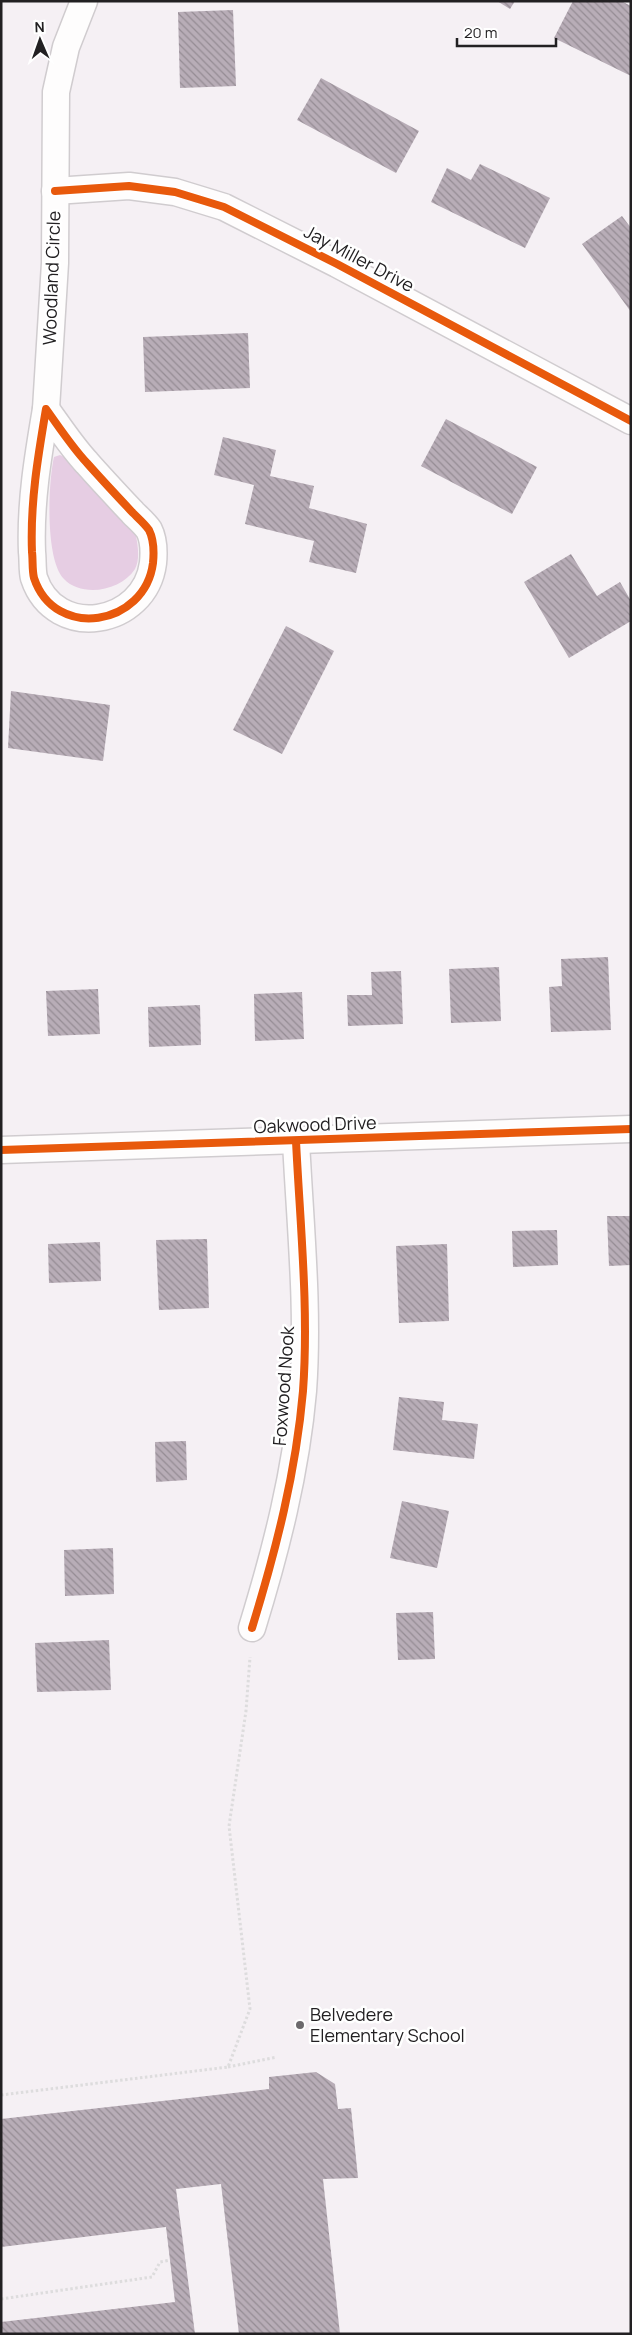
<svg xmlns="http://www.w3.org/2000/svg" width="632" height="2335" font-family="Manrope,sans-serif">
<style>
.green{fill:#e6cde3}
.building{fill:url(#building-back-hatch)}
.lines{fill:none;stroke-linecap:round;stroke-linejoin:round}
.minor-casing{stroke:#d0cccf;stroke-width:29}
.path{stroke:#dddcdd;stroke-width:3;stroke-dasharray:2.5 2.5;stroke-linecap:butt}
.minor{stroke:#fefdfd;stroke-width:26}
.cycleway-casing{stroke:#fff;stroke-width:11}
.cycleway{stroke:#e8590c;stroke-width:8}
.poi-dot{fill:#6c696c;stroke:#fff;stroke-width:2}
.labels{text-anchor:middle;stroke-width:5;stroke-linejoin:round;paint-order:stroke}
.street-label{font-size:18px;fill:#222022;stroke:#fff}
.poi-label{font-size:18px;fill:#222022;stroke:#fff;text-anchor:start}
</style>
<defs>
<pattern id="building-back-hatch" width="6" height="6" patternUnits="userSpaceOnUse" patternTransform="scale(1.25)"><rect width="6" height="6" fill="#b8adb7"/><path d="M-1 5l2 2M0 0l6 6M5-1l2 2" fill="none" stroke="#958c94"/></pattern>
</defs>
<rect width="100%" height="100%" fill="#f5f0f4"/>
<path class="green" d="M60,455l9,4c19,19 59,53 67,77 2,10 4,24 -1,33 -14,22 -53,29 -71,10 -19,-19 -16,-96 -10,-122z"/>
<g class="building">
<path d="M497,1h18l-5,8z"/>
<path d="M573,1h48l10,5v70l-77,-38z"/>
<path d="M233,10l3,76 -56,2 -2,-76z"/>
<path d="M321,78l98,53 -23,42 -99,-53z"/>
<path d="M480,164l70,34 -25,50 -94,-46 16,-34 24,12z"/>
<path d="M622,216l9,12v84l-49,-68z"/>
<path d="M248,333l2,55 -105,4 -2,-55z"/>
<path d="M446,419l91,48 -25,47 -91,-48z"/>
<path d="M223,437l53,13 -6,26 44,10 -5,22 58,16 -11,49 -47,-11 5,-21 -69,-17 9,-39 -40,-10z"/>
<path d="M571,554l26,42 23,-14 11,19v20l-62,37 -45,-76z"/>
<path d="M286,626l48,25 -52,103 -49,-24z"/>
<path d="M11,691l99,14 -7,56 -95,-13z"/>
<path d="M608,957l3,73 -60,2 -2,-45 13,-1 -1,-27z"/>
<path d="M499,967l2,54 -50,2 -2,-54z"/>
<path d="M401,971l2,53 -55,2 -1,-31h25l-1,-23z"/>
<path d="M98,989l2,45 -52,2 -2,-45z"/>
<path d="M302,992l2,47 -49,2 -1,-47z"/>
<path d="M200,1005l1,40 -52,2 -1,-40z"/>
<path d="M607,1216h24v49l-22,1z"/>
<path d="M557,1230l1,35 -45,2 -1,-36z"/>
<path d="M207,1239l2,69 -50,2 -3,-70z"/>
<path d="M100,1242l1,39 -52,2 -1,-39z"/>
<path d="M447,1244l2,77 -50,2 -3,-77z"/>
<path d="M399,1397l45,5 -2,18 36,4 -4,35 -81,-9z"/>
<path d="M186,1441l1,39 -31,2 -1,-40z"/>
<path d="M402,1501l47,10 -12,57 -47,-10z"/>
<path d="M113,1548l1,46 -49,2 -1,-46z"/>
<path d="M433,1612l2,47 -37,1 -2,-47z"/>
<path d="M109,1640l2,50 -74,2 -2,-49z"/>
<path d="M316,2072l19,12 3,25 13,-1 7,70 -35,1 17,155h-101l-18,-150 -45,5 19,145h-194v-12l174,-20 -9,-75 -165,20v-128l268,-30v-12z"/>
</g>
<g class="lines">
<g class="minor-casing">
<g id="minor">
<path d="M55,191l74,-5 46,6 49,15 113,57 294,157"/>
<path d="M46,409c13,18 26,38 41,54 15,17 31,34 46,50 5,5 12,11 16,17 5,10 5,23 4,33 -8,63 -98,78 -119,15 -2,-8 -1,-18 -2,-26 -2,-49 6,-96 14,-143z"/>
<path d="M46,409l9,-146 1,-171 10,-45 18,-46"/>
<path d="M1,1150l630,-21"/>
<path d="M252,1628c24,-78 44,-156 51,-237 6,-82 -3,-168 -7,-250"/>
</g>
</g>
<g class="path">
<path d="M228,2067l49,-10"/>
<path d="M1,2095l227,-28 22,-58 -21,-183 17,-115 4,-54"/>
<path d="M1,2299l151,-22 8,-15 10,-2"/>
</g>
<use href="#minor" class="minor"/>
<g class="cycleway-casing">
<g id="cycleway">
<path d="M55,191l74,-5 46,6 49,15 113,57 294,157"/>
<path d="M46,409c13,18 26,38 41,54 15,17 31,34 46,50 5,5 12,11 16,17 5,10 5,23 4,33 -8,63 -98,78 -119,15 -2,-8 -1,-18 -2,-26 -2,-49 6,-96 14,-143z"/>
<path d="M1,1150l630,-21"/>
<path d="M252,1628c24,-78 44,-156 51,-237 6,-82 -3,-168 -7,-250"/>
</g>
</g>
<use href="#cycleway" class="cycleway"/>
</g>
<circle class="poi-dot" cx="300" cy="2025" r="5"/>
<g class="labels">
<g class="street-label">
<text transform="translate(359 259) rotate(28)" y="6">Jay Miller Drive</text>
<text transform="translate(52 278) rotate(-88)" y="6">Woodland Circle</text>
<text transform="translate(315 1125) rotate(-2)" y="6">Oakwood Drive</text>
<text transform="translate(284 1386) rotate(-86)" y="6">Foxwood Nook</text>
</g>
<g class="poi-label">
<text x="310" y="2021">Belvedere<tspan x="310" dy="21">Elementary School</tspan></text>
</g>
</g>
<rect width="632" height="2335" fill="none" stroke="#222022" stroke-width="5"/>
<g transform="translate(40 40) rotate(358)" stroke="#ffffff" stroke-width="4" paint-order="stroke">
<path d="M0-4L9 19L0 12L-9 19Z" fill="#222022"/>
<text y="-8" font-size="14" font-weight="bold" text-anchor="middle" fill="#222022">N</text>
</g>
<path d="M457 38v8h99v-8" fill="none" stroke="#222022" stroke-width="2.5"/>
<text x="464" y="38" font-size="15" fill="#222022" stroke="#ffffff" stroke-width="4" paint-order="stroke">20 m</text>
</svg>
